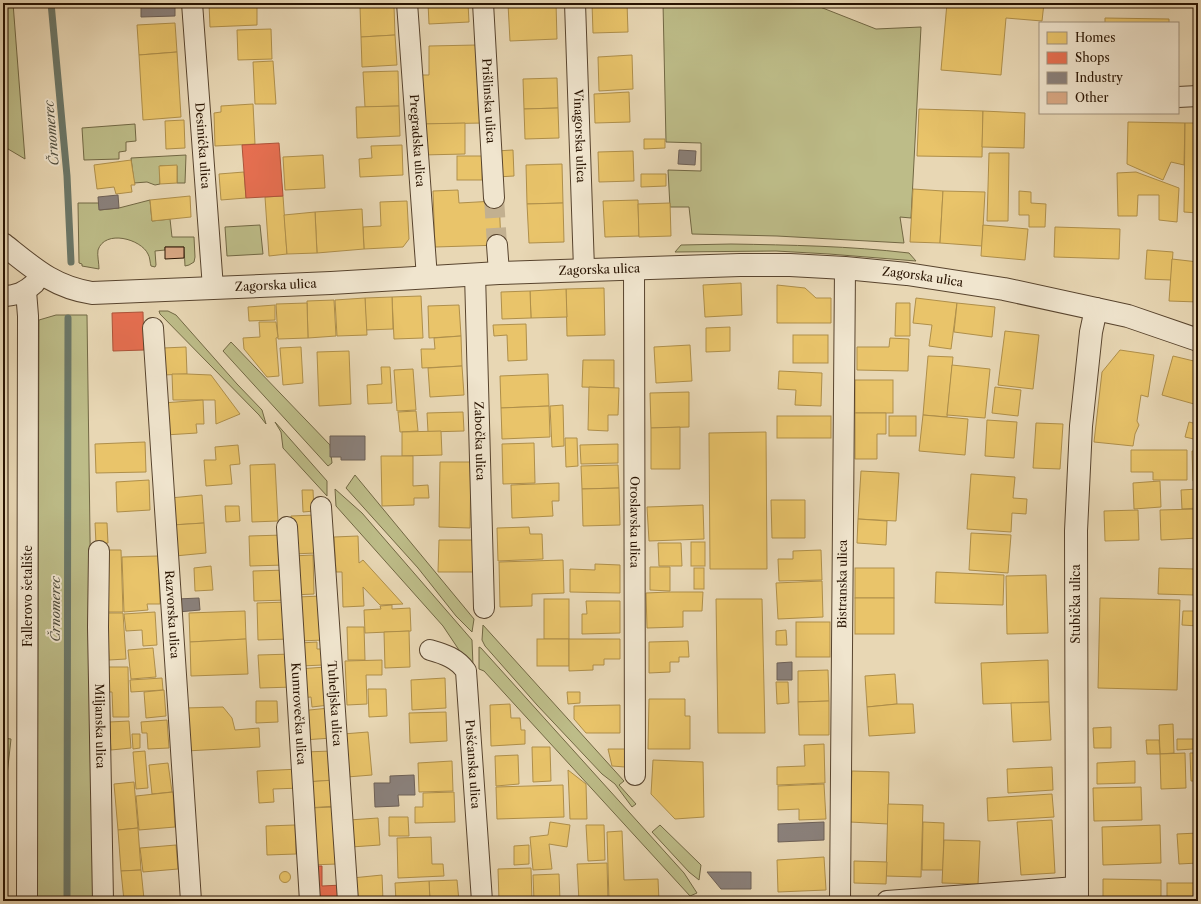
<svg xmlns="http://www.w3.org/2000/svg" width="1201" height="904" font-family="'Libre Caslon Text',serif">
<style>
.green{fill:#bdbc88;stroke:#726844}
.homes{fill:#e9c46a;stroke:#af8f4a}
.shops{fill:#e76f51;stroke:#ae5339}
.industry{fill:#8a817c;stroke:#6d6057}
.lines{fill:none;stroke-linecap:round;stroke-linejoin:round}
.stream{stroke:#6b7768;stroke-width:7}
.building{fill:#d9a884;stroke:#281301}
.minor-tunnel{stroke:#c2b090;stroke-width:20;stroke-dasharray:20 10;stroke-linecap:butt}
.minor-casing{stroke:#58442e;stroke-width:22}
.tertiary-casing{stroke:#58442e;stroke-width:24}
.minor{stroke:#f0e5ce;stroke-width:20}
.tertiary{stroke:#f0e5ce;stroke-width:22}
.labels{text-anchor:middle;stroke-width:4;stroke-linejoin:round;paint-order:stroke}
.street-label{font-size:12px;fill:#281301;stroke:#f0e5ce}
.water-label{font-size:13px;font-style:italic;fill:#4f4d3d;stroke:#f0e5ce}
</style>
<rect width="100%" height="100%" fill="#e8d7b4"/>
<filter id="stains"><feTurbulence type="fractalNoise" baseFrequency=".005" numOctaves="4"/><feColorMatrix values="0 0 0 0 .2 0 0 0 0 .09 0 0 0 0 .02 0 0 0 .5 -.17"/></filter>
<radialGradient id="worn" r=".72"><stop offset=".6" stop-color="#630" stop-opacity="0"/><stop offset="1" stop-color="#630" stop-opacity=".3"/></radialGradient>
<g class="green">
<path d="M3,3h10l12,156 -22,-13z"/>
<path d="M663,3h147l66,26 45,-2 -10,191 -11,-1 4,26 -127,-7 -85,-2 -3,-27h-19l-2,-37 33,1v-28l-35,-1z"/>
<path d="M135,124l1,17 -10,1v9l-7,1v7l-35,1 -2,-32z"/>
<path d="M186,155l-1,28h-8v-17h-17v18l-5,1 -8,-3 -13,1 -3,-25z"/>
<path d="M150,200l2,21 18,-2 2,18h22l1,20 -1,5 -5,3 -4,1 -1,-19h-19v3l-10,1 1,14 -1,2 -4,-1c-1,-3 -1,-9 -3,-12 -7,-15 -43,-25 -50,-4 -1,5 1,13 1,19l-17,-3v-2l-3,-1 -1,-60h21l1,7 19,-2z"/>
<path d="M260,225l3,29 -36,2 -2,-29z"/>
<path d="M731,244c59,1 119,2 178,9l7,8 -87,-7 -53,-3 -101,1 6,-7z"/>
<path d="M159,311h9l8,4 61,69 25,26 4,14 -7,-9 -99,-101z"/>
<path d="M56,315h31l8,586h-58l2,-581z"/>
<path d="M231,342l99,103 2,18 -4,3 -105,-115z"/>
<path d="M275,422l52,59v15l-44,-48 -2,-16z"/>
<path d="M355,475l119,144 -2,13 -16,-16 -38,-48 -72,-80z"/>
<path d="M335,489l27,24 110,127 1,26 -4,-1 -26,-39 -107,-120z"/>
<path d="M483,625l141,156 -5,4 17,19 -4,3 -17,-23 -13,-10 -65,-69 -52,-59 -3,-6z"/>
<path d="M479,647l2,1 203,225 13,20 -7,3 -206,-225 -5,-2z"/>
<path d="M3,738l8,1 -8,73z"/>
<path d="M660,825l41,40 -2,15 -10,-8 -37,-40z"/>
</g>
<g class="homes">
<path d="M209,3h48v22l-47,2z"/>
<path d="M428,3h40l1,19 -40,2z"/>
<path d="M556,3l1,36 -47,2 -2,-37z"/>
<path d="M592,3h35l1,29 -35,1z"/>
<path d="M947,3h97l-2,18 -36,-3 -5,57 -60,-5z"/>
<path d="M394,6l1,29 -34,2 -1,-30z"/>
<path d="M1105,18l64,1v4h-64z"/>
<path d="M175,23l2,29 -38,3 -2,-30z"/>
<path d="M271,29l1,30 -34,1 -1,-30z"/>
<path d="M395,35l2,30 -35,2 -1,-30z"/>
<path d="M477,45l7,78 -63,1v-49h8v-29z"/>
<path d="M177,52l4,65 -38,3 -4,-65z"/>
<path d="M632,55l1,34 -34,2 -1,-34z"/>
<path d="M273,61l3,43h-21l-2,-42z"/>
<path d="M398,71l1,35 -34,1 -2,-35z"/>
<path d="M557,78l1,30 -34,1 -1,-30z"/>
<path d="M629,92l1,30 -35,1 -1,-29z"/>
<path d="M253,104l2,40 -40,2 -1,-33 7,-1v-6z"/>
<path d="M399,106l1,30 -43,2 -1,-31z"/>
<path d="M558,108l1,30 -34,1 -1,-30z"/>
<path d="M919,109l64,2 -1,46 -65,-1z"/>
<path d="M983,111l42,2 -1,35 -42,-1z"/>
<path d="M184,120l1,28 -19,1 -1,-28z"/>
<path d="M1128,122l57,1 -1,42 -13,-3 -8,18 -36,-16z"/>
<path d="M465,123v31l-43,1 -1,-31z"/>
<path d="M1185,123h13v90l-14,-1z"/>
<path d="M644,139h21v9l-21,1z"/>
<path d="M402,145l1,30 -43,2 -1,-18 13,-1 -1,-12z"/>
<path d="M513,150l1,26 -17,1 -1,-26z"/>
<path d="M633,151l1,30 -35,1 -1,-30z"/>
<path d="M989,153h20l-1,68h-21z"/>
<path d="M323,155l2,33 -40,2 -2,-33z"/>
<rect x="457" y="156" width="25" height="24"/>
<path d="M131,160l4,25h-4l1,7 -16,2 -2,-7 -17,2 -3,-24z"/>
<path d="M562,164l1,39 -36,1 -1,-39z"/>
<path d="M177,165v18l-17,1 -1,-18z"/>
<path d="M244,172l2,26 -25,2 -2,-26z"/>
<path d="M1136,172l43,16 -2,34 -18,-2v-25h-21l-1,21h-19l-1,-43z"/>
<path d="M641,174h25v12l-25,1z"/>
<path d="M913,189l30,2 -3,52 -30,-1z"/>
<path d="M458,190l1,13 36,-2 4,-4 2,48 -66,2 -2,-56z"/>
<path d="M943,191l42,1 -3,54 -42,-3z"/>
<path d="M1019,191l12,1v11l15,1 -1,23h-16v-12h-10z"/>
<path d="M190,196l1,21 -39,4 -2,-21z"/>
<path d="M283,196l4,58 -18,2 -4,-59z"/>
<path d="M638,200l1,36 -34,1 -2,-36z"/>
<path d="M407,201l2,38 -6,8 -39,2 -1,-22 18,-1 -1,-24z"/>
<path d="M563,203l1,39 -35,1 -2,-39z"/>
<path d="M670,203l1,33 -32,1 -1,-33z"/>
<path d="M362,209l2,40 -47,4 -2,-41z"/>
<path d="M315,212l2,41 -30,1 -3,-39z"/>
<path d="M983,225l45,4 -3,31 -44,-4z"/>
<path d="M1055,227l65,2 -1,30 -65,-2z"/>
<path d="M1147,250l26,2 -2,28 -26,-1z"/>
<path d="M1172,259l26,3v40l-29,-1z"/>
<path d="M741,283l1,32 -37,2 -2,-32z"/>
<path d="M777,285l28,3 11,10h15v25h-54z"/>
<path d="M604,288l1,47 -38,1 -1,-47z"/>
<path d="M566,289l1,28 -36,1 -1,-27z"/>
<path d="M530,291l1,27 -29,1 -1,-27z"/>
<path d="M421,296l2,42 -29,1 -2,-42z"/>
<path d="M392,297l1,32 -27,1 -1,-32z"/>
<path d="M365,298l2,37 -30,1 -2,-36z"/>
<path d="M916,298l41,5 -6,46 -22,-3 3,-21 -19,-2z"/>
<path d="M334,300l2,36 -28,2 -1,-37z"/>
<path d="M307,303l1,35 -30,1 -2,-35z"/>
<path d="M896,303h14v33h-15z"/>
<path d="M957,303l38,4 -3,30 -38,-5z"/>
<path d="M275,305v15l-26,1 -1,-14z"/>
<path d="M459,305l2,31 -32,2 -1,-32z"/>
<path d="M259,322h17l2,15 -2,1 3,38 -12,1 -23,-28 -1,-11 17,-1z"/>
<path d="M526,324l1,36 -19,1 -1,-26 -13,1 -1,-11z"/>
<path d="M730,327v24l-24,1v-24z"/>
<path d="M1005,331l34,4 -6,54 -35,-4z"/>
<rect x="793" y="335" width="35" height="28"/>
<path d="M461,336l1,30 -40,2 -1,-19h14l-1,-11z"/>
<path d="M890,338l19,1 -1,32 -51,-1v-23h32z"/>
<path d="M690,345l2,36 -36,2 -2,-36z"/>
<path d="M186,347l1,27 -24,1v-27z"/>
<path d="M301,347l2,36 -20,2 -3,-37z"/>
<path d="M1120,350l34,5 -6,42 -7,-2 -4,26 2,4 -4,9 -2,12 -39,-4 8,-70z"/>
<path d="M349,351l2,53 -32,2 -2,-54z"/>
<path d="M928,356l25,1 -6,60 -24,-2z"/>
<path d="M1173,356l25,6v27l-4,15 -32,-9z"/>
<path d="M583,360h31v28l-32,-1z"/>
<path d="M952,365l38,4 -5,49 -38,-3z"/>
<path d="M462,366l2,29 -34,2 -2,-29z"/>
<path d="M381,367h9l2,36 -24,1 -1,-19 15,-1z"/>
<path d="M413,369l3,41 -19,1 -3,-41z"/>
<path d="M779,371l43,2 -1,33 -26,-1 1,-15 -18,-1z"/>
<path d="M172,374h15l24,1 29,39 -24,10 -1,-24h-42z"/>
<path d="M548,374l1,32 -48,2 -1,-32z"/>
<rect x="855" y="380" width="38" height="33"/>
<path d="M589,387l30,1 -1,27h-10v16l-20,-1z"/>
<path d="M995,387l26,3 -3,26 -26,-3z"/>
<path d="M689,392v35l-38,1 -1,-35z"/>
<path d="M203,400l1,24h-8l1,9 -32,2 -2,-32z"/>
<path d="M563,405l1,41 -12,1 -2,-41z"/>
<path d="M549,406l1,31 -48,2 -1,-31z"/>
<path d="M416,411l2,20 -18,1 -2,-20z"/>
<path d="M463,412l1,19 -36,1 -1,-19z"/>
<path d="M855,413h31v21h-9v25h-22z"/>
<path d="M923,415l45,4 -3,36 -46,-4z"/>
<rect x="777" y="416" width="54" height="22"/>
<rect x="889" y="416" width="27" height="20"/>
<path d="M1198,419v21l-13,-3 4,-15 8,2z"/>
<path d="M987,420l30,2 -3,36 -29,-2z"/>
<path d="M1036,423l27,1 -3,45 -27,-1z"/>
<path d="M680,427v42h-29v-41z"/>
<path d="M441,431l1,24 -40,1v-24z"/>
<path d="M766,432l1,137h-57l-1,-136z"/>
<path d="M565,438h12l1,28 -12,1z"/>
<path d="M145,442l1,30 -50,1 -1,-29z"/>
<path d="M534,443l1,40 -32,1 -1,-40z"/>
<path d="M618,444v19l-37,1 -1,-19z"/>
<path d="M238,445l2,19 -10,1 2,19 -26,2 -2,-26h12l-1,-13z"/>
<path d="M1131,450h56v30h-34v-8h-22z"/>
<path d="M1192,451h6v30h-5z"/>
<path d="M381,456h32v30l15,-1 1,13h-15v7l-32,1z"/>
<path d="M440,462h31l-1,66 -31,-1z"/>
<path d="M275,464l3,57 -26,1 -2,-57z"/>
<path d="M618,465l1,23 -37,1 -1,-23z"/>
<path d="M861,471l38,2 -3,48 -38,-2z"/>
<path d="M971,474l44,3 -2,21 14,1 -1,15 -14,-1 -1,19 -44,-3z"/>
<path d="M149,480l1,30 -33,2 -1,-30z"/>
<path d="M1160,481l1,26 -27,2 -1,-26z"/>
<path d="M559,483v18h-7l1,15 -41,2 -1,-33z"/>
<path d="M619,488l1,37 -37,1 -1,-37z"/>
<path d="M1198,489v19l-16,1 -1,-19z"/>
<path d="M302,490h11l1,21 -11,1z"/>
<path d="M202,495l2,28 -32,2 -2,-27z"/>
<path d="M771,500h34v38h-33z"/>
<path d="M703,505l1,34 -55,2 -2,-34z"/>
<path d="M225,506h14l1,15 -14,1z"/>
<path d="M1198,509v29l-37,2 -1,-30z"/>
<path d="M1138,510l1,30 -34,1 -1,-30z"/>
<path d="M315,515l1,38 -24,1 -1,-38z"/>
<path d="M858,519l29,2 -1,24 -29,-2z"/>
<path d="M95,523h12l1,20 -12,1z"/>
<path d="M204,523l2,30 -31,3 -3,-31z"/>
<path d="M529,527l1,7h12l1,25 -45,2 -1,-33z"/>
<path d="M971,533l40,2 -3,38 -39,-3z"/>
<path d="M284,535l1,30 -35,1 -1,-30z"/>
<path d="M358,536l1,27 4,-3 40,44 -23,1 -17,-18 1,19 -21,1 -1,-35h-6l-2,-35z"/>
<path d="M439,540h34v32h-35z"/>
<rect x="691" y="542" width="14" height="24"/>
<path d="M658,543h23l1,23h-23z"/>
<path d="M105,550h16l2,62h-16z"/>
<path d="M821,550l1,30 -43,1 -1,-22h15v-8z"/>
<path d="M313,555l1,39 -21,1 -1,-39z"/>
<path d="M158,556l2,48h-13l1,6 -24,2 -2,-55z"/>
<path d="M563,560l1,33 -32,1v12l-32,1 -1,-45z"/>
<path d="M595,564l25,1v28l-50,-1v-23l25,1z"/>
<path d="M211,566l2,24 -18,1 -1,-23z"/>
<path d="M650,567h20v24l-20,-1z"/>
<rect x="694" y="568" width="10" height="21"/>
<rect x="855" y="568" width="39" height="30"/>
<path d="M1159,568l36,1 -1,26 -36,-1z"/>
<path d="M287,570l1,30 -34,1 -1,-30z"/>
<path d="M936,572l68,3 -1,30 -68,-2z"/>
<path d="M1046,575l2,58 -41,1 -1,-58z"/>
<path d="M822,581l1,36 -45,2 -2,-36z"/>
<path d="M669,592h34l-1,19h-19v16l-36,1 -1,-35z"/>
<path d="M322,596l2,44 -25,1 -2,-44z"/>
<rect x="855" y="598" width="39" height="36"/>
<path d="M1100,598l80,2 -3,90 -79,-2z"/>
<rect x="544" y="599" width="25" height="40"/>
<path d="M716,599h46l3,134h-47z"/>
<path d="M586,601h34v32l-38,1v-20h5z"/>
<path d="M288,602l1,37 -31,1 -1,-37z"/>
<path d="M392,605v4l18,-1 1,23 -46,2 -1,-23 17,-1 -1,-3z"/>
<path d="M245,611l1,28 -56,3 -1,-29z"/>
<path d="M1183,611h15v15l-16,-1z"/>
<path d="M155,612l2,33 -14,1 -1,-16 -16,1 -2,-17z"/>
<path d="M107,613h16l3,46 -17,1z"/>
<rect x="796" y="622" width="34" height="35"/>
<path d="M347,627h17l1,33h-17z"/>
<path d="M786,630l1,15h-11v-14z"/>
<path d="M409,631l1,36 -25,1 -1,-36z"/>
<path d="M246,639l2,35 -57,2 -1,-34z"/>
<rect x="537" y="639" width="32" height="27"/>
<path d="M569,639h51v20h-16v6h-11v5l-24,1z"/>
<path d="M688,641l1,16h-10v5h-9v10l-21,1v-31z"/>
<path d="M317,642v7h5l1,16 -22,1 -1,-23z"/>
<path d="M153,648l3,29 -25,2 -3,-29z"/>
<path d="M293,654l1,33 -34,1 -2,-33z"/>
<path d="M382,660v15h-16l1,29 -20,1 -2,-44z"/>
<path d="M1048,660l1,42 -66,2 -2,-41z"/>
<path d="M103,667h25l1,50h-16l-1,-25h-9z"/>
<path d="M326,667l3,38 -17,2 -1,-10 -10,1 -3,-29z"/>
<path d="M828,670l1,31 -31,1v-31z"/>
<path d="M895,674l2,30 -30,3 -2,-31z"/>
<path d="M162,678l1,12 -32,2 -1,-12z"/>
<path d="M445,678l1,30 -34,2 -1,-30z"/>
<path d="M776,682h12l1,21 -12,1z"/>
<path d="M368,689h18l1,27 -18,1z"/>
<path d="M164,690l2,26 -20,2 -2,-26z"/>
<path d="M567,692h13v11l-12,1z"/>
<path d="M649,699h36v17h5v33h-42z"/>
<path d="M256,701h21l1,21 -22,1z"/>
<path d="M829,701v34h-30l-1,-33z"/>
<path d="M1049,702l2,38 -38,2 -2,-39z"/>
<path d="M510,704l1,14h9l1,12h4v14l-34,2 -1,-41z"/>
<path d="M897,704h16l2,29 -46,3 -2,-29z"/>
<path d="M620,705v28h-34l-12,-14v-13z"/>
<path d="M223,707l9,11 3,12 24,-2 1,19 -74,4 -2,-43z"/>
<path d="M329,708l3,30 -29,2 -3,-29z"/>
<path d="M446,712l1,29 -37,2 -1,-30z"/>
<path d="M167,720l2,28 -21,1 -1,-16h-5l-1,-11z"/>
<path d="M129,721l2,27 -20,2 -2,-28z"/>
<path d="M1173,724l1,29 -14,1 -1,-29z"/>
<path d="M1111,727v21h-17l-1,-20z"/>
<path d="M368,732l4,43 -25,2 -4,-43z"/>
<path d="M132,734h8v14l-7,1z"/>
<path d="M1177,739h16v10l-16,1z"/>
<path d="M1146,740h13l1,14h-13z"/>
<path d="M824,744l1,39 -48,2v-18l28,-1 -1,-21z"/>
<path d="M532,747h18l1,34 -18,1z"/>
<path d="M608,749h17v18l-13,-1z"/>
<path d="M145,751l3,37 -12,1 -3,-37z"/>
<path d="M332,751l2,29 -28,2 -2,-30z"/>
<path d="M1185,753l1,35 -25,1 -1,-35z"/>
<path d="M1190,753h8v28h-7z"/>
<path d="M518,755l1,29 -23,2 -1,-30z"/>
<path d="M653,760l50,2 1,55 -29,2 -24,-25z"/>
<path d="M452,761l1,30 -34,1 -1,-29z"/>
<path d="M1135,761v22l-38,1v-21z"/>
<path d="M168,763l4,29 -20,2 -3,-29z"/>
<path d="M1052,767l1,23 -45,3 -1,-24z"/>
<path d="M300,769l1,19 -28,1 1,13 -15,1 -2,-32z"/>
<path d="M568,770l18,14 1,35h-17z"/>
<path d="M852,771l37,1 -1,52 -38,-2z"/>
<path d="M334,780l2,26 -29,2 -1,-26z"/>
<path d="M134,782l4,46 -20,2 -4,-46z"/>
<path d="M824,784l2,35 -27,1v-11l-21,1v-24z"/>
<path d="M563,785l1,32 -67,2 -1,-32z"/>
<path d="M1141,787l1,33 -48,1 -1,-33z"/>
<path d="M173,792l2,35 -36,3 -3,-34z"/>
<path d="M454,792l1,30 -40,1v-16h8v-14z"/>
<path d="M1052,794l2,23 -66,4 -1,-23z"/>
<path d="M888,804l35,1 -2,72 -35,-1z"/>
<path d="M336,807l1,57 -27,1 -2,-57z"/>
<path d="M389,817h19l1,19h-20z"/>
<path d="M378,818l2,27 -29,2 -2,-27z"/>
<path d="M1052,820l3,53 -34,2 -4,-53z"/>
<path d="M550,822l20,3 -3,22 -18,-3 3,25 -19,1 -3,-33 18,-2z"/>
<path d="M923,822l21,1 -1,47h-21z"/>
<path d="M295,825l1,29 -29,1 -1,-29z"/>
<path d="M586,825h18l1,35 -17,1z"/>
<path d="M1160,825l1,38 -58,2 -1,-38z"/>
<path d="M138,828l3,42 -20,1 -3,-41z"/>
<path d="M622,831l2,49 34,-1 1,22h-50l-2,-69z"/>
<path d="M1198,833v30l-19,1 -2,-30z"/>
<path d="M431,837l1,27h11l1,12 -46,2 -1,-40z"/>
<path d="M944,840l36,1 -2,43 -36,-1z"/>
<path d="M176,845l2,24 -35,3 -3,-24z"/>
<path d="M529,845v19l-15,1v-19z"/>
<path d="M824,857l2,33 -48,2 -1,-32z"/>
<path d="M854,861l33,1 -1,22 -32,-1z"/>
<path d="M607,863l1,38h-29l-2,-37z"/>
<path d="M531,868l1,33h-33l-1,-32z"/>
<path d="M141,870l3,29 -20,2 -3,-30z"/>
<circle cx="285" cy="877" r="5.5"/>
<path d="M559,874l1,27h-26l-1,-26z"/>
<path d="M382,875l1,26h-29l-2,-23z"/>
<path d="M1103,879l58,1v21h-58z"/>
<path d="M457,880l2,21h-29l-1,-20z"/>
<path d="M429,881l1,20h-34l-1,-18z"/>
<rect x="1167" y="883" width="31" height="18"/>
<path d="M180,897v4h-35v-1z"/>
</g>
<g class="shops">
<path d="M279,143l4,53 -37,2 -4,-53z"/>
<path d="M143,312l1,38 -31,1 -1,-38z"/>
<path d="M312,866h10v20l20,-1 1,16h-30z"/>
</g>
<g class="industry">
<path d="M141,3h34v13l-34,1z"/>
<path d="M679,150l17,1 -1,14 -17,-1z"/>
<path d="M118,195l1,13 -20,2 -1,-13z"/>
<path d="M330,436h35v24h-24v-3h-11z"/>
<path d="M199,598l1,12 -22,2 -1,-13z"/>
<path d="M792,662v18h-15v-17z"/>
<path d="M414,775l1,20h-17l1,11 -24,1 -1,-24h16v-7z"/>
<path d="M824,822v18l-46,2v-18z"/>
<path d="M707,872h44v17h-30z"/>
</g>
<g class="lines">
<g class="stream">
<path d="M51,3l16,173 4,86"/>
<path d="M67,901l1,-583"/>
</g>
</g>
<path class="building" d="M165,247h19v11l-19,1z"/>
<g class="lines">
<path class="minor-tunnel" d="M494,198l3,47"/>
<g class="minor-casing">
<g id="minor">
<path id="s1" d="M192,3l21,285"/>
<path id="s2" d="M407,3l20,275"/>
<path id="s3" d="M483,3l11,195"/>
<path id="s4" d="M575,3l9,266"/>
<path d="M1178,97l20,-1"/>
<path d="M497,245l2,28"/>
<path id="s5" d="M634,268l1,507"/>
<path id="s6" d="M475,274l9,334"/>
<path d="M26,291l2,25 -1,585"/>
<path d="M3,296c13,0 22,-4 32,-13"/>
<path id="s7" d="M153,328l38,573"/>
<path id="s8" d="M321,507l27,394"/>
<path id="s9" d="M287,527l23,374"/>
<path id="s10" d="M99,551l-1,76 5,274"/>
<path id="s11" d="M430,650c14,4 27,8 36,21l16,230"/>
<path id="s12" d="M840,901l5,-633"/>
<path d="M887,901l189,-14"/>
</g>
</g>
<g class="tertiary-casing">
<g id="tertiary">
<path id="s13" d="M3,244c29,23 50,43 89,49l239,-10 168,-10 241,-8h50l55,3 62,6 97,15 124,27 70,24"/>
<path d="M1077,901l-1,-370 5,-105 10,-94 5,-23"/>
</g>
</g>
<use href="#minor" class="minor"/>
<use href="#tertiary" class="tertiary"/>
</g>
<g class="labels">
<g class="street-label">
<text dy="4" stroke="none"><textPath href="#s3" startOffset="98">Prišlinska ulica</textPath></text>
<text dy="4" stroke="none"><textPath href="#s4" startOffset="133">Vinagorska ulica</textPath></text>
<text dy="4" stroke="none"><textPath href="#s2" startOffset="138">Pregradska ulica</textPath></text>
<text dy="4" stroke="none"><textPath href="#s1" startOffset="143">Desinićka ulica</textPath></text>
<text dy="4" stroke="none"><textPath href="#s13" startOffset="611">Zagorska ulica</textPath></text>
<text dy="4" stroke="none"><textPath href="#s13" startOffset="935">Zagorska ulica</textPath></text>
<text dy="4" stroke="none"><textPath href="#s13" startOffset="287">Zagorska ulica</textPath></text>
<text dy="4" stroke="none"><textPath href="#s6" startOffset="167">Zabočka ulica</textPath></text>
<text dy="4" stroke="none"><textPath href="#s5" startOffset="254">Oroslavska ulica</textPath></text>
<text dy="4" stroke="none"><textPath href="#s12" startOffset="317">Bistranska ulica</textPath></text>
<text transform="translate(28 596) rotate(-90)" y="4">Fallerovo šetalište</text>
<text transform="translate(1076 604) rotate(-90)" y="4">Stubička ulica</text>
<text dy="4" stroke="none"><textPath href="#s7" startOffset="287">Razvorska ulica</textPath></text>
<text dy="4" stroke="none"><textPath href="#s8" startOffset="197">Tuheljska ulica</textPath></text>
<text dy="4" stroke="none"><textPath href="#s9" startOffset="187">Kumrovečka ulica</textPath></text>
<text dy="4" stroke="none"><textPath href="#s10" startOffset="175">Miljanska ulica</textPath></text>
<text dy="4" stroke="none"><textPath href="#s11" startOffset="136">Pušćanska ulica</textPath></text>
</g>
<g class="water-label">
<text transform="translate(51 133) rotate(-95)" y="5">Črnomerec</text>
<text transform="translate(55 609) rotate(-90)" y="5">Črnomerec</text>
</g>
</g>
<rect width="1201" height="904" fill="none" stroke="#e8d7b4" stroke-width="16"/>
<rect x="4" y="4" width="1193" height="896" fill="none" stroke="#281301" stroke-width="2"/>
<rect x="8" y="8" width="1185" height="888" fill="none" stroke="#281301"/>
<rect x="1039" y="22" width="140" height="92" fill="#f0e5ce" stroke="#a0917c"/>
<rect x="1047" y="32" width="20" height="12" fill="#e9c46a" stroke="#a0917c"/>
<text x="1075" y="42" font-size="12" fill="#281301">Homes</text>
<rect x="1047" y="52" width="20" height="12" fill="#e76f51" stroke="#a0917c"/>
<text x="1075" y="62" font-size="12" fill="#281301">Shops</text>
<rect x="1047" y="72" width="20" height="12" fill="#8a817c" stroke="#a0917c"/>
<text x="1075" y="82" font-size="12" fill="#281301">Industry</text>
<rect x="1047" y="92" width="20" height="12" fill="#d9a884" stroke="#a0917c"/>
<text x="1075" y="102" font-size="12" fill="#281301">Other</text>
<rect width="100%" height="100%" filter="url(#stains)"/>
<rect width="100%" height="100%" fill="url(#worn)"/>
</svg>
